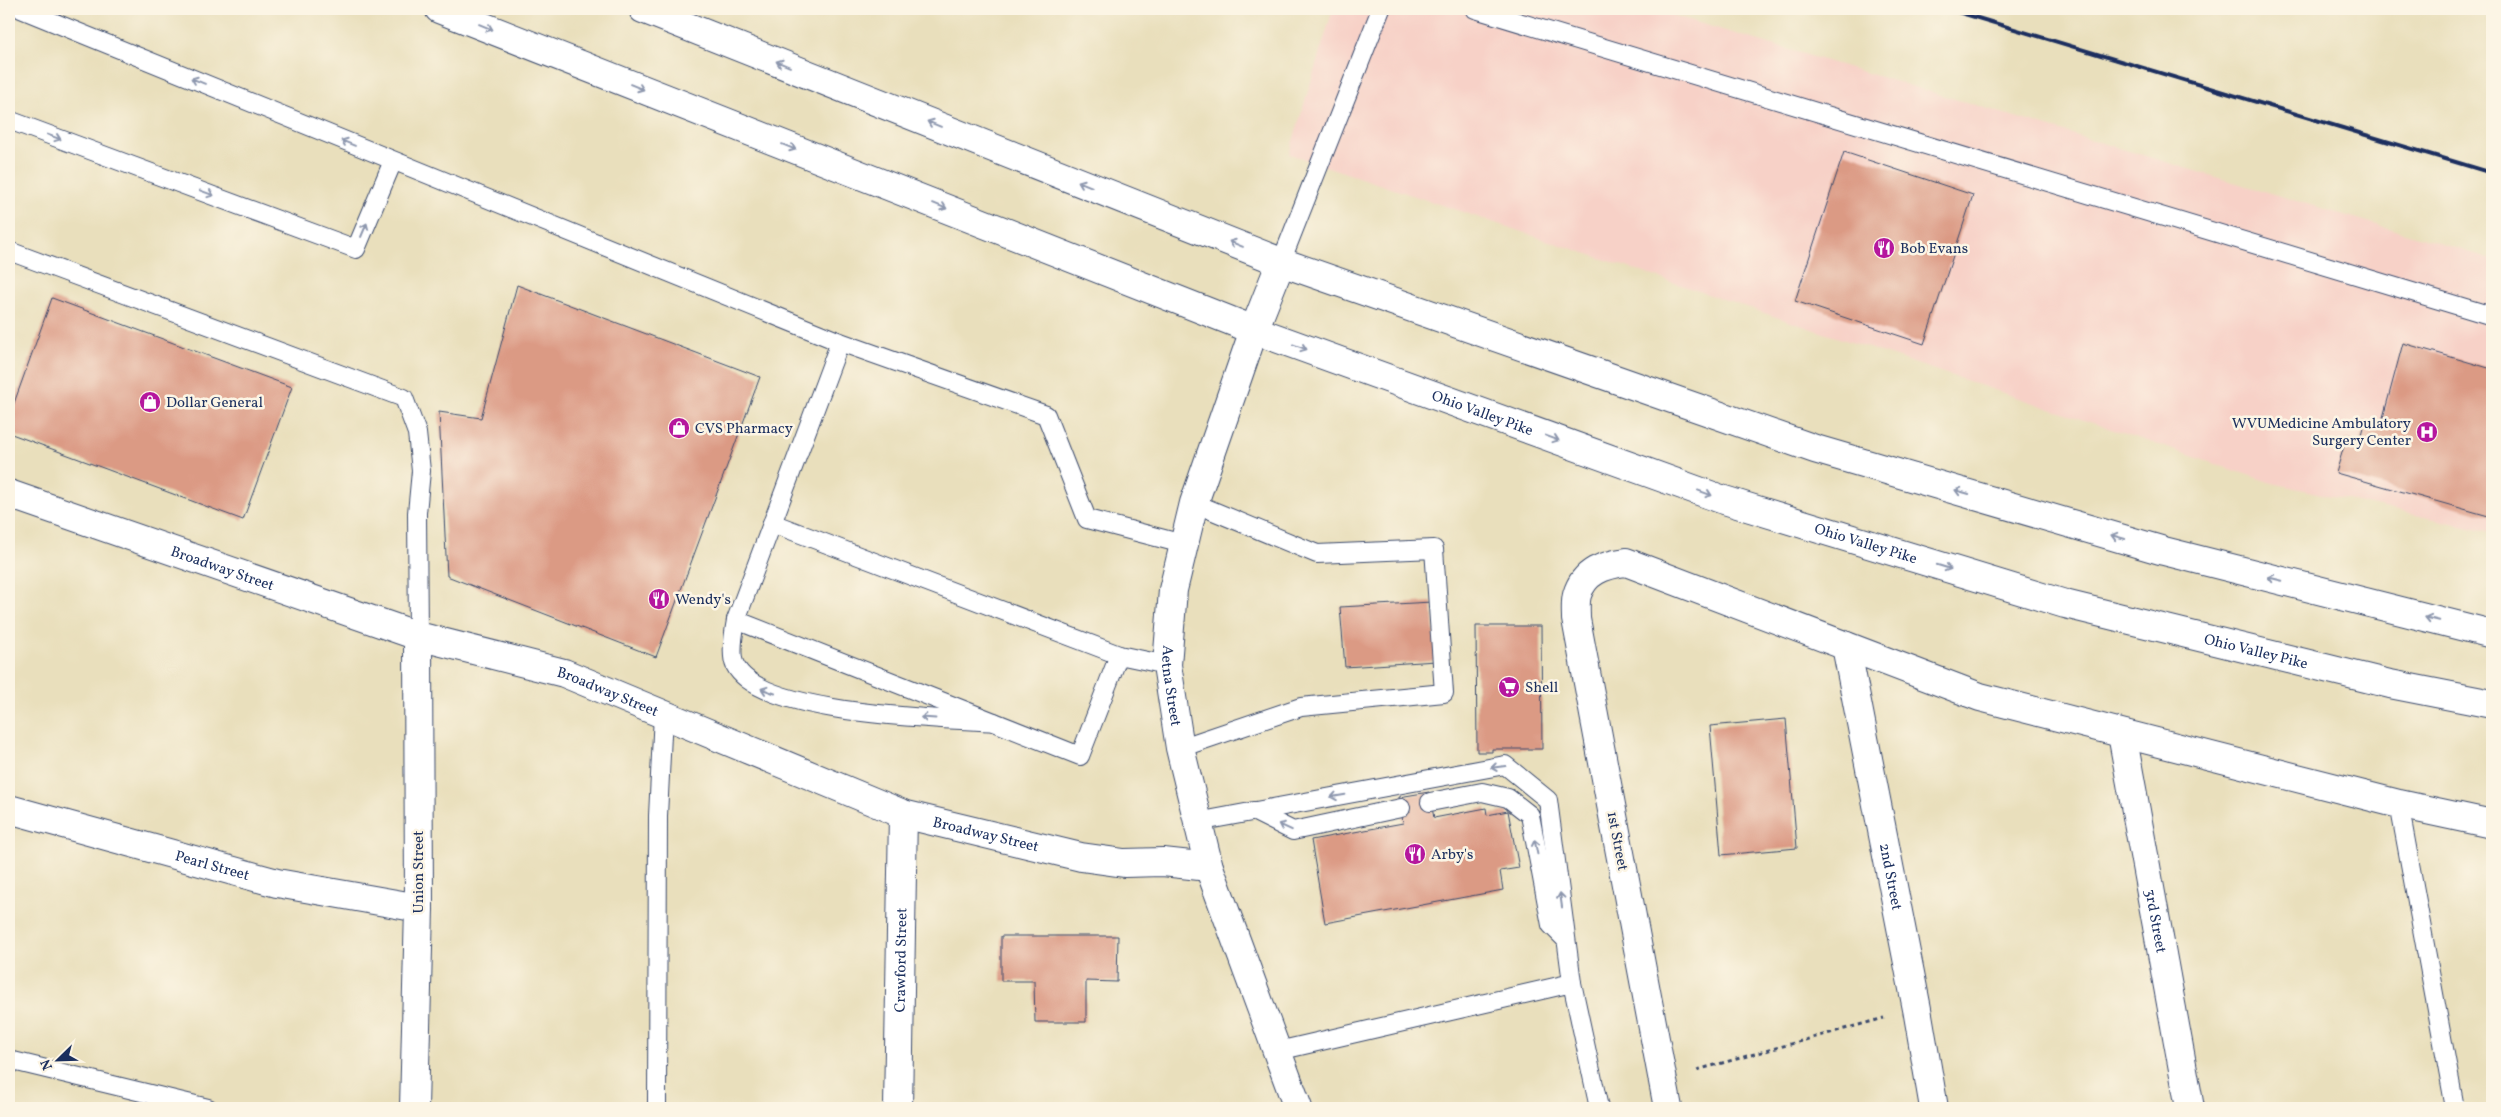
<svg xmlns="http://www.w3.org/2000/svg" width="2501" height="1117" font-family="Vollkorn,serif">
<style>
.built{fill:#f7d1c7}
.building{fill:#db9a84}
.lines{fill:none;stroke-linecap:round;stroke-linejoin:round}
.lane-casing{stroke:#3a496c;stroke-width:20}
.street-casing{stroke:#3a496c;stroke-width:30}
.secondary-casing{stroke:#3a496c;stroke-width:30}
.highway-casing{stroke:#3a496c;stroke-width:30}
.path{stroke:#3a496c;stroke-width:3;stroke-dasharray:4 4;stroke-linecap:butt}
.lane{stroke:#fff;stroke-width:18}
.street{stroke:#fff;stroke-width:28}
.secondary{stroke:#fff;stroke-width:28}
.highway{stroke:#fff;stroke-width:28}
.rail{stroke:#1b2f5e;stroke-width:4}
.oneway{stroke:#8d97ae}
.labels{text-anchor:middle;stroke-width:5;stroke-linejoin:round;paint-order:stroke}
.poi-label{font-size:15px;fill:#1b2f5e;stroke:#fcf5e5;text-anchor:start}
.street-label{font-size:15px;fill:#1b2f5e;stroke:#fcf5e5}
</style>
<rect width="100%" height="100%" fill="#fcf5e5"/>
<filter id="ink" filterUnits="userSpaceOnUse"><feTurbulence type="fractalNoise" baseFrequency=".02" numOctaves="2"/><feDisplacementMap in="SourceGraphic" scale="10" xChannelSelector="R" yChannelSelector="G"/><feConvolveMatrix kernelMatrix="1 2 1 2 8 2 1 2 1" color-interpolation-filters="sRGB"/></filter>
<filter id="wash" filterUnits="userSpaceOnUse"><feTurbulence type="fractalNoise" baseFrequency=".0096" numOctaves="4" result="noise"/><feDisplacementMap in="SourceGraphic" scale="20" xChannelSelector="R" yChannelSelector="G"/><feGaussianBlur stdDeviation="1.12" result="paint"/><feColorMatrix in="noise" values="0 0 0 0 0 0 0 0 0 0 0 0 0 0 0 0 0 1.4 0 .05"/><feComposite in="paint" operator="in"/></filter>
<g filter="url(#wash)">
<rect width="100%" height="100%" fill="#e9dfbc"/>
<path class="built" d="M1333,9h319l840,250v273l-220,-49 -983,-329z"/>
<g id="blocks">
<g class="building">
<path d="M1844,152l129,43 -49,149 -129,-43z"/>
<path d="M517,285l243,92 -104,280 -209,-81 -8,-164 42,6z"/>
<path d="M52,298l240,89 -49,133 -234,-87v-16z"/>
<path d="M2403,343l89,26v148l-156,-44 10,-34 13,3 6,-22 16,5z"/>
<path d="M1432,602l4,59 -91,6 -5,-60z"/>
<path d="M1476,626h65l1,123h-50v3h-15z"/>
<path d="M1786,719l11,129 -76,7 -11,-129z"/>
<path d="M1429,792l5,26 52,-10 1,7 21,-4 11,57 -19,3 3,19 -178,33 -14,-83 92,-17 -4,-26z"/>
<path d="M1001,936h117l-1,46 -31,-1v41h-51l-1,-41h-33z"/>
</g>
</g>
</g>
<g filter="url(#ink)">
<use href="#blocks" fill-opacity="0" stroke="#3a496c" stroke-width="1"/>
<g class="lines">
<g class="lane-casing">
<g id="lane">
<path d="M21,9l819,333 206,73 41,104 96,25"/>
<path d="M1475,9l1017,307"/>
<path d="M9,120l347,129 37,-88"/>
<path d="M9,251l395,147 13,35 4,38 -4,42 1,123"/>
<path d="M1281,262l100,-253"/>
<path d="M840,342l-104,278c-2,11 -6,35 -1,45 25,51 206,53 259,57"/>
<path d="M772,523l347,132 48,10"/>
<path d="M736,620l344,136 39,-101"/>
<path d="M1180,748l121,-41 143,-14 -10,-144 -117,5 -123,-51"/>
<path d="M1430,802l52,-10 26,6 22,17 21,110 15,15"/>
<path d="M2399,804l56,304"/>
<path d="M1253,811l40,20 108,-23"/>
<path d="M1197,822l308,-57 43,35 24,183"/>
<path d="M1278,1051l294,-68 27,125"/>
<path d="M9,1060l199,48"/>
<path d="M657,1108l1,-292 5,-102"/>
</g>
</g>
<g class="street-casing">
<g id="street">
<path id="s1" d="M9,494l409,142 146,37 339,141 178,43 43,6 39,-1 46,5"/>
<path id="s2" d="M1846,646l71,363 17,99"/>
<path id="s3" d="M2122,734l68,374"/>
<path id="s4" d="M9,809l268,74 142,25"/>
<path d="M414,1108l5,-200 -1,-272"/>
<path id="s5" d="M898,1108l5,-294"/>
<path d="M1668,1108l-92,-489c0,-7 -1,-17 1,-24 7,-24 27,-30 49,-33l354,135 419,107 93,20"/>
</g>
</g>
<g class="secondary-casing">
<g id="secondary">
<path id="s6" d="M1281,262l-27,68 -60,173 -21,87 -6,75 13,83 29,119 89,241"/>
</g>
</g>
<g class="highway-casing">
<g id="highway">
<path id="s7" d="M439,9l815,321 467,169 344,105 325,80 102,20"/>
<path d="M643,9l638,253 534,187 349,102 328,83"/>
</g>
</g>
<path class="path" d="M1697,1070l187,-52"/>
<use href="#lane" class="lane"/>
<use href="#street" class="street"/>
<use href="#secondary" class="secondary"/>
<use href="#highway" class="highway"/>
<path class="rail" d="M1948,9l544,164"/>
</g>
<defs><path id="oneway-shaft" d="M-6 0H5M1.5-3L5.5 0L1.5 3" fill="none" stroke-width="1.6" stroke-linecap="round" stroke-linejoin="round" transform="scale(1.25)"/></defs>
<g class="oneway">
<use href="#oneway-shaft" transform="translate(486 27) rotate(22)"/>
<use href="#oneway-shaft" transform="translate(783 64) rotate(-158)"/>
<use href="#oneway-shaft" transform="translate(198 81) rotate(-158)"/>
<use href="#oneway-shaft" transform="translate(637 87) rotate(22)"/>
<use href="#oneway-shaft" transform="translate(934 124) rotate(-158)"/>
<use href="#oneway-shaft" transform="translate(54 137) rotate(20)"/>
<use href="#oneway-shaft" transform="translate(348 143) rotate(-158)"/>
<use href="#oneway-shaft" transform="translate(789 147) rotate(22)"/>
<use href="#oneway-shaft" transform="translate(1085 184) rotate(-158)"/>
<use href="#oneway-shaft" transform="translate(207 193) rotate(20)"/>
<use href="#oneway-shaft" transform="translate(940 206) rotate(22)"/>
<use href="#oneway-shaft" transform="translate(364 230) rotate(-67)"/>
<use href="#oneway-shaft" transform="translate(1236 244) rotate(-158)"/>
<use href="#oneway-shaft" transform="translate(1300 347) rotate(20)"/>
<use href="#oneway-shaft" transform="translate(1552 438) rotate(20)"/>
<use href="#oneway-shaft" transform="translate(1962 492) rotate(-164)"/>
<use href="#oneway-shaft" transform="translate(1705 493) rotate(20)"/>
<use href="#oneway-shaft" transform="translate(2118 537) rotate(-164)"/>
<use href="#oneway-shaft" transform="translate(1944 567) rotate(17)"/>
<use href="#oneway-shaft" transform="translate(2275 579) rotate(-166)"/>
<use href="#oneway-shaft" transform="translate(2432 619) rotate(-166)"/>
<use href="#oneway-shaft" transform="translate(768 691) rotate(-161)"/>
<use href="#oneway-shaft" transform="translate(928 718) rotate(-176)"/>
<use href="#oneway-shaft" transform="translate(1498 767) rotate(173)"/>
<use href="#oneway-shaft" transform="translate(1338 796) rotate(170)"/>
<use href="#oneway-shaft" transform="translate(1285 827) rotate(-155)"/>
<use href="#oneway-shaft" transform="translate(1536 847) rotate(-101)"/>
<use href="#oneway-shaft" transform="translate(1561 900) rotate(-98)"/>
</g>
</g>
<defs>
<g id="restaurant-disc" transform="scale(1.125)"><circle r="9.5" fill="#b5179e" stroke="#fcf5e5"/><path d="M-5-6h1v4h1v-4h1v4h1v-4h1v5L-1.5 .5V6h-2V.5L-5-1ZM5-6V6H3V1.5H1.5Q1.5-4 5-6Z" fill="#fff"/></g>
<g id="shop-disc" transform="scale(1.125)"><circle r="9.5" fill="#b5179e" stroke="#fcf5e5"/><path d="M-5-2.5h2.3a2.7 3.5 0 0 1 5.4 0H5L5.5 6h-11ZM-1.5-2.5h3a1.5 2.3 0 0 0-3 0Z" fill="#fff"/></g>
<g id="hospital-disc" transform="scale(1.125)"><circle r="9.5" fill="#b5179e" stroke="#fcf5e5"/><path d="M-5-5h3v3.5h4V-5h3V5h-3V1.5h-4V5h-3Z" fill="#fff"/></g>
<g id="supermarket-disc" transform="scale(1.125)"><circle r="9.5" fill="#b5179e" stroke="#fcf5e5"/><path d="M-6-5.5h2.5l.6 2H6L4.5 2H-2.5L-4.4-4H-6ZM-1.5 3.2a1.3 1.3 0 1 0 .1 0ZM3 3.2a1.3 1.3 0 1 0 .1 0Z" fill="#fff"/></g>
</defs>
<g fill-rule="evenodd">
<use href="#restaurant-disc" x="1884" y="248"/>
<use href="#shop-disc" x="150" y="402"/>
<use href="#shop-disc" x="679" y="428"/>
<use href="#hospital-disc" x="2427" y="432"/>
<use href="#restaurant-disc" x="659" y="599"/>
<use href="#supermarket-disc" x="1509" y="687"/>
<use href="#restaurant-disc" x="1415" y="854"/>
</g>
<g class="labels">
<g class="poi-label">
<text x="1900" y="253">Bob Evans</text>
<text x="166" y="407">Dollar General</text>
<text x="2411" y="428" text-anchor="end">WVUMedicine Ambulatory<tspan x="2411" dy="17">Surgery Center</tspan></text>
<text x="695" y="433">CVS Pharmacy</text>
<text x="675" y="604">Wendy's</text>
<text x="1525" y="692">Shell</text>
<text x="1431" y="859">Arby's</text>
</g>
<g class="street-label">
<text dy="5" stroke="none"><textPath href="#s7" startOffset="1119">Ohio Valley Pike</textPath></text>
<text dy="5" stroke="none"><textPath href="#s7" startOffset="1524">Ohio Valley Pike</textPath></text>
<text dy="5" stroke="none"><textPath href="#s1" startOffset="226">Broadway Street</textPath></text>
<text dy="5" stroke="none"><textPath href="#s7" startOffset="1929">Ohio Valley Pike</textPath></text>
<text dy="5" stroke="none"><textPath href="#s6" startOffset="442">Aetna Street</textPath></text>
<text dy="5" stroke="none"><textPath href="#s1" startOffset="631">Broadway Street</textPath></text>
<text dy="5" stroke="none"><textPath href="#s1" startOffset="1036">Broadway Street</textPath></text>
<text transform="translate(1618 841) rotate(79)" y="5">1st Street</text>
<text dy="5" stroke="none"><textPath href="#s4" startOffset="211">Pearl Street</textPath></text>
<text transform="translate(418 872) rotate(-90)" y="5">Union Street</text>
<text dy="5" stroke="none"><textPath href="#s2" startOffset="235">2nd Street</textPath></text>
<text dy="5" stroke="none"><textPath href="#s3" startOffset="190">3rd Street</textPath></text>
<text dy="5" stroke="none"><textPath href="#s5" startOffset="148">Crawford Street</textPath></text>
</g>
</g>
<rect width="2501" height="1117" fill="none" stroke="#fcf5e5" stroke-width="30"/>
<g transform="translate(58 1060) rotate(247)" stroke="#fcf5e5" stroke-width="4" paint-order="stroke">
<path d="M0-4L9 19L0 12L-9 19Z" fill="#1b2f5e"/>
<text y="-8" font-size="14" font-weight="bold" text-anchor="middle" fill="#1b2f5e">N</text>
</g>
</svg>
